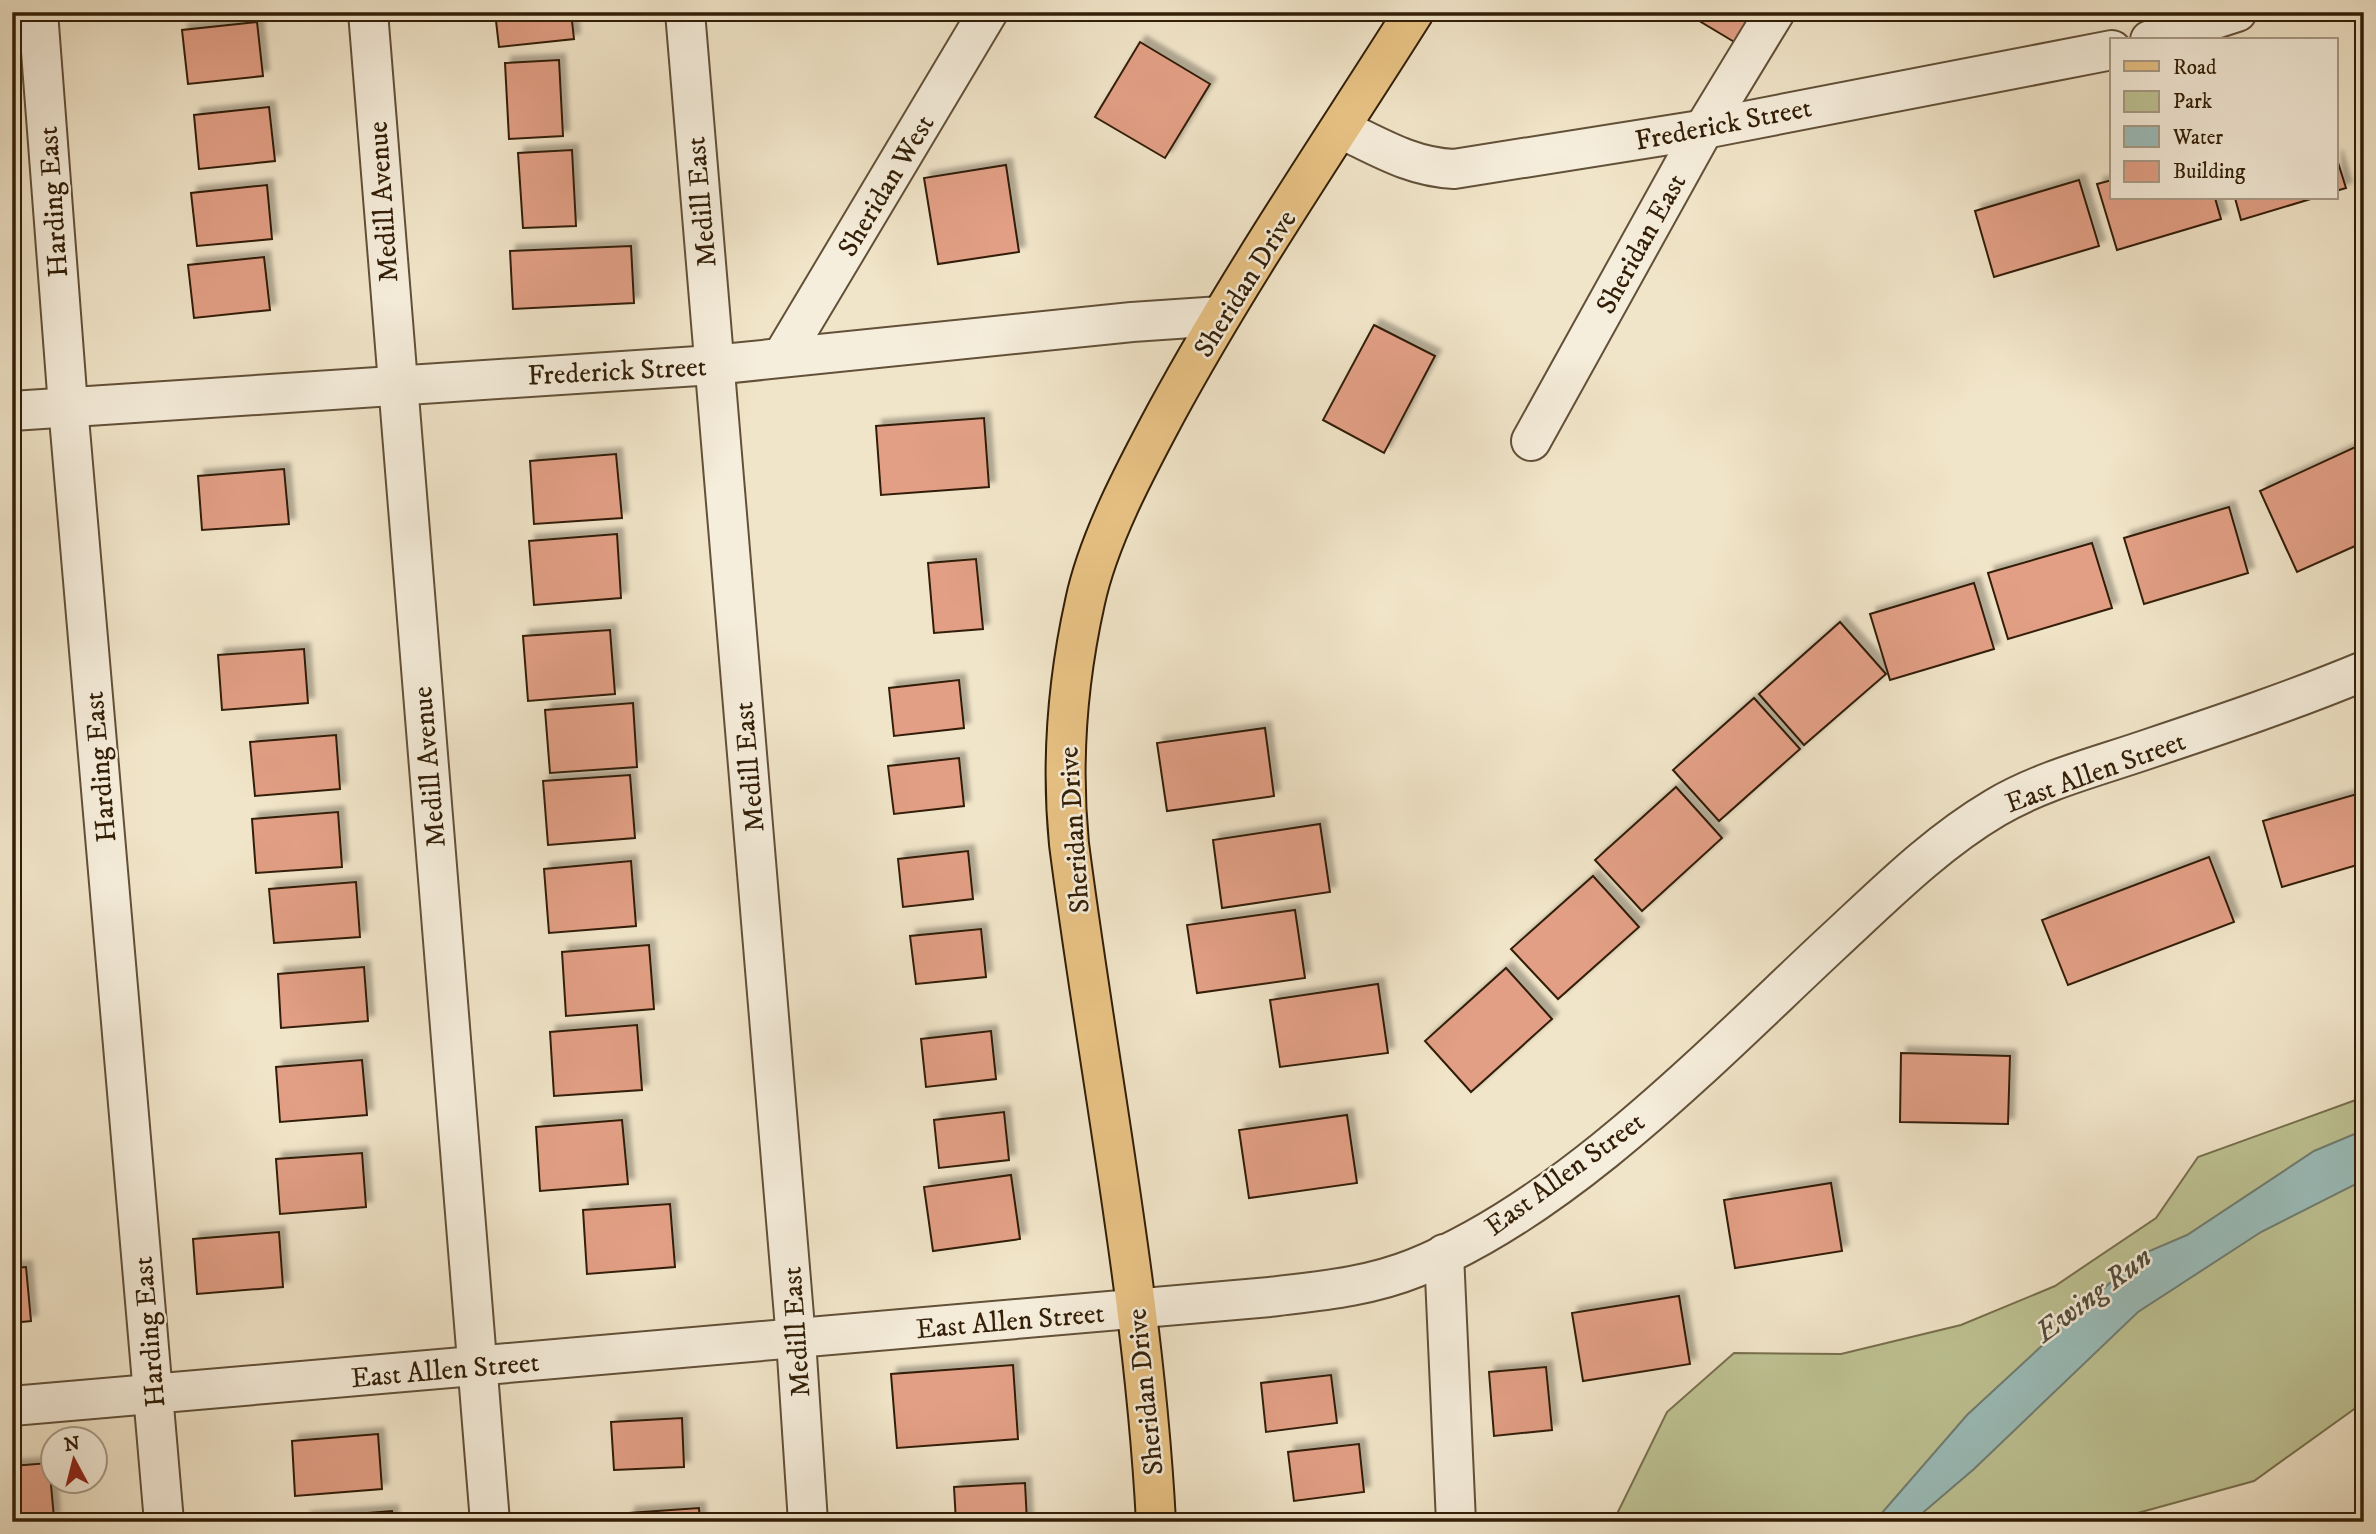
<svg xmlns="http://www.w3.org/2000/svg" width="2376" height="1534" font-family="'IM FELL DW Pica',serif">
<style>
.green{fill:#bec394;stroke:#78704e;stroke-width:2}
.water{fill:#9bbebb;stroke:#717e73;stroke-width:2}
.building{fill:#e29f85;stroke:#321e07;stroke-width:2;filter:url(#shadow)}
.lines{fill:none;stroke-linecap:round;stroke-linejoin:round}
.minor-casing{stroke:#625038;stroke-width:42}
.major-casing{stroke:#321e07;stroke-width:42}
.minor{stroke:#f6eedc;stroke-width:38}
.major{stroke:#e8c284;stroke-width:38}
.labels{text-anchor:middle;stroke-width:5;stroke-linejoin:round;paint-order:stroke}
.street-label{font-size:28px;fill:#321e07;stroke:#f6eedc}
.water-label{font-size:30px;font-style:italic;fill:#524e3d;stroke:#f6eedc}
</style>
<defs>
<filter id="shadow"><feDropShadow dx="6" dy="-6" stdDeviation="2" flood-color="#0004"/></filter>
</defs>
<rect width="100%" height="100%" fill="#f1e5c9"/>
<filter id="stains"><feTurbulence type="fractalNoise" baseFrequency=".00286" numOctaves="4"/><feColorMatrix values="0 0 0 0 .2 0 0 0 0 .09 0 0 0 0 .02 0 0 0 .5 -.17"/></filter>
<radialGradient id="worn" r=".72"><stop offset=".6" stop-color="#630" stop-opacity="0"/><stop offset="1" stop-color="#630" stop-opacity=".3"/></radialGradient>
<path class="green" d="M2364,1097v305l-110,79 -149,41h-492l54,-110 67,-59 107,1 120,-29 94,-39 101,-68 42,-61z"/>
<path class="water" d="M2364,1130v50l-103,52 -123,80 -164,157 -62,53h-38l93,-107 173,-160 47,-20 127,-84z"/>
<g class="building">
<path d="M495,12h76l3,27 -75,8z"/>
<path d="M1694,12h61l-19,31 -45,-27z"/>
<path d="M257,22l6,54 -75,8 -6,-54z"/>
<path d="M1140,42l70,42 -45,74 -70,-41z"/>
<path d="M559,60l4,76 -54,3 -4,-76z"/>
<path d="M269,107l6,54 -76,8 -5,-54z"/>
<path d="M572,150l4,76 -53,2 -5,-75z"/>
<path d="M2336,156l10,32 -10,3z"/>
<path d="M1006,165l13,87 -81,12 -14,-86z"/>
<path d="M2079,180l20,66 -105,31 -19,-66z"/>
<path d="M2112,180v18h103l6,21 -104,31 -20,-66z"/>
<path d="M267,185l5,54 -75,7 -6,-53z"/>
<path d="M2235,198h79l-73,22z"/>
<path d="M631,246l3,57 -121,6 -3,-58z"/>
<path d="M264,257l6,53 -76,8 -6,-53z"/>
<path d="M1374,325l61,31 -51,97 -61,-33z"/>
<path d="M984,418l5,69 -108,8 -5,-69z"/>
<path d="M2364,443v99l-67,30 -37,-81z"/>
<path d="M616,454l6,64 -88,6 -4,-63z"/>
<path d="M284,469l5,55 -87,6 -4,-54z"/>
<path d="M2229,507l19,66 -104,31 -20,-66z"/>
<path d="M617,534l4,64 -87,7 -5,-64z"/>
<path d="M2092,543l20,65 -104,31 -20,-66z"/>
<path d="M976,559l7,70 -49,4 -6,-70z"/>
<path d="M1974,583l20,66 -104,31 -20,-66z"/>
<path d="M1840,622l46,52 -82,71 -45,-51z"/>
<path d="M610,630l5,64 -87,7 -5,-65z"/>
<path d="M304,649l4,54 -86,7 -4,-55z"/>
<path d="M959,680l5,48 -70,8 -5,-48z"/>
<path d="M1754,698l46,51 -81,72 -46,-51z"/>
<path d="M633,703l4,64 -87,6 -5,-63z"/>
<path d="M1265,728l9,68 -107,15 -10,-68z"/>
<path d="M336,735l4,54 -85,7 -5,-54z"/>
<path d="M959,758l5,48 -70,8 -6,-48z"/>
<path d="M630,775l5,63 -87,7 -5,-64z"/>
<path d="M1676,787l46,51 -80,73 -47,-51z"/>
<path d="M2364,792v71l-82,24 -19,-66z"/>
<path d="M338,812l4,55 -86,6 -4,-54z"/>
<path d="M1320,824l10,68 -108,16 -9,-68z"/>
<path d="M968,851l5,48 -70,8 -5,-48z"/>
<path d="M2209,857l25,65 -166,63 -26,-65z"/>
<path d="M631,861l5,65 -87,7 -5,-64z"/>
<path d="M1593,876l46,51 -81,72 -47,-50z"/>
<path d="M356,882l4,55 -86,6 -5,-54z"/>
<path d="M1295,910l10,68 -108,15 -10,-68z"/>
<path d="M981,929l5,48 -70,7 -6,-48z"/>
<path d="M649,945l5,64 -88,7 -4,-64z"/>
<path d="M364,967l4,54 -87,7 -3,-54z"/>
<path d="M1506,968l46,51 -81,73 -46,-51z"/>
<path d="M1378,984l10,69 -108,14 -10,-67z"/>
<path d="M637,1025l5,65 -88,6 -4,-64z"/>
<path d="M991,1031l5,48 -70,8 -5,-48z"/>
<path d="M1901,1053l109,3 -2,68 -108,-2z"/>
<path d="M362,1060l5,55 -87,7 -4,-55z"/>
<path d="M1004,1112l5,48 -70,8 -5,-48z"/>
<path d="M1347,1115l10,68 -108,15 -10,-68z"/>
<path d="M622,1120l6,64 -88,7 -4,-64z"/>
<path d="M362,1153l4,54 -86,7 -4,-55z"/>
<path d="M1011,1175l9,64 -87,12 -9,-64z"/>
<path d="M1831,1183l11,68 -107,17 -11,-68z"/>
<path d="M670,1204l5,63 -88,7 -4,-64z"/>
<path d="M279,1232l4,55 -86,7 -4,-55z"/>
<path d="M26,1267l5,54 -19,2v-55z"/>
<path d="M1679,1296l11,68 -107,17 -11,-68z"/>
<path d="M1013,1365l5,74 -121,9 -6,-74z"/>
<path d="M1546,1367l6,63 -58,6 -5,-64z"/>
<path d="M1331,1375l6,48 -71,9 -5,-49z"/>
<path d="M682,1418l2,49 -70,3 -3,-48z"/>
<path d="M378,1434l4,55 -87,7 -3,-55z"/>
<path d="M1359,1444l5,48 -70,9 -6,-49z"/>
<path d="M49,1463l5,55 -42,3v-55z"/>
<path d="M1025,1483l2,39h-71l-2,-35z"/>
<path d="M699,1508l1,14h-71v-9z"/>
<path d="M392,1511l1,11h-87l-1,-4z"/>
</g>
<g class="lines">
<g class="minor-casing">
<g id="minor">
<path d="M38,12l30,394 96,1116"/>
<path d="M368,12l122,1510"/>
<path d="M685,12l111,1328 12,182"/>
<path d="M2150,40l87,-28"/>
<path d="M1341,129c38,18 70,38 113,40l240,-38 418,-81"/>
<path d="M782,357l206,-345"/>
<path d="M12,411l701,-46 419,-43 89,-6"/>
<path d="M1531,441l174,-314 70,-115"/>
<path d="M1444,1254l12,268"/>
<path d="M12,1406l1258,-109c49,-6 98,-10 145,-29 151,-60 298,-214 416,-324 51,-47 103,-100 164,-136 47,-28 104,-42 156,-60 72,-24 143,-48 213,-77"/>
</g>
</g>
<g class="major-casing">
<path id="major" d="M1156,1522c-12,-228 -58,-453 -87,-678 -8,-82 -2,-161 16,-242 13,-62 51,-133 81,-189 75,-138 164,-268 248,-401"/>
</g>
<use href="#minor" class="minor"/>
<use href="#major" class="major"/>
</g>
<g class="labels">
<g class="street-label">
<text transform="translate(1723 123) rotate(-11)" y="10">Frederick Street</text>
<text transform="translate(885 185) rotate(-59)" y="10">Sheridan West</text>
<text transform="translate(52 202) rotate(-94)" y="10">Harding East</text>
<text transform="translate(382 202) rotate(-94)" y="10">Medill Avenue</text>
<text transform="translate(700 202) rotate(-95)" y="10">Medill East</text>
<text transform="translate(1640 243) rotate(-61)" y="10">Sheridan East</text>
<text transform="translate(1244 283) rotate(-58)" y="10">Sheridan Drive</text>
<text transform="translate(617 370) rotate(-3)" y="10">Frederick Street</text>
<text transform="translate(99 767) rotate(-95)" y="10">Harding East</text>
<text transform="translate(428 767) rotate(-95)" y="10">Medill Avenue</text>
<text transform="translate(748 767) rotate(-95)" y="10">Medill East</text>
<text transform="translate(2095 771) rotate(-20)" y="10">East Allen Street</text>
<text transform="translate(1073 830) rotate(-94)" y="10">Sheridan Drive</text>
<text transform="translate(1564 1173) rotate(-36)" y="10">East Allen Street</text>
<text transform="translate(1010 1320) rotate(-5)" y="10">East Allen Street</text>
<text transform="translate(148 1332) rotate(-95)" y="10">Harding East</text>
<text transform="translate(795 1332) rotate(-94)" y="10">Medill East</text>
<text transform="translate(445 1369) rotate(-5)" y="10">East Allen Street</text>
<text transform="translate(1144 1392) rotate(-96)" y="10">Sheridan Drive</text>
</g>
<g class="water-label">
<text transform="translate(2093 1294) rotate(-37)" y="10">Ewing Run</text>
</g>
</g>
<rect width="2376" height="1534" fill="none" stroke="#f1e5c9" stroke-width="42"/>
<rect x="14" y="14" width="2348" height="1506" fill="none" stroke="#321e07" stroke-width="3.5"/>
<rect x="21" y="21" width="2334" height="1492" fill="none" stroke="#321e07" stroke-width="2"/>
<rect x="2110" y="38" width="228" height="161" fill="#f6eedc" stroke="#a89b87" stroke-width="2"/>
<rect x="2124" y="61" width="35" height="10" fill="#e8c284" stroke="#a89b87" stroke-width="2"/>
<text x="2173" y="74" font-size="21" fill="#321e07">Road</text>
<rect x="2124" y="91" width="35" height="21" fill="#bec394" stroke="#a89b87" stroke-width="2"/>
<text x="2173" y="108" font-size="21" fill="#321e07">Park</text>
<rect x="2124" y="126" width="35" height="21" fill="#9bbebb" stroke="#a89b87" stroke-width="2"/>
<text x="2173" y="144" font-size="21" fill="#321e07">Water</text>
<rect x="2124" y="161" width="35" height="21" fill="#e29f85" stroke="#a89b87" stroke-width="2"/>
<text x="2173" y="178" font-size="21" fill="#321e07">Building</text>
<g transform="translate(74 1460) rotate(353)"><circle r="33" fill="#f6eedc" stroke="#a89b87" stroke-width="2"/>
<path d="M0-5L12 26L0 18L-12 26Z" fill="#8f2418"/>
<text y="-10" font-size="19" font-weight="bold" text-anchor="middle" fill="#321e07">N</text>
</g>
<rect width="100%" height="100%" filter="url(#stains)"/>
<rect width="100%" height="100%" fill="url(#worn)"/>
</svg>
